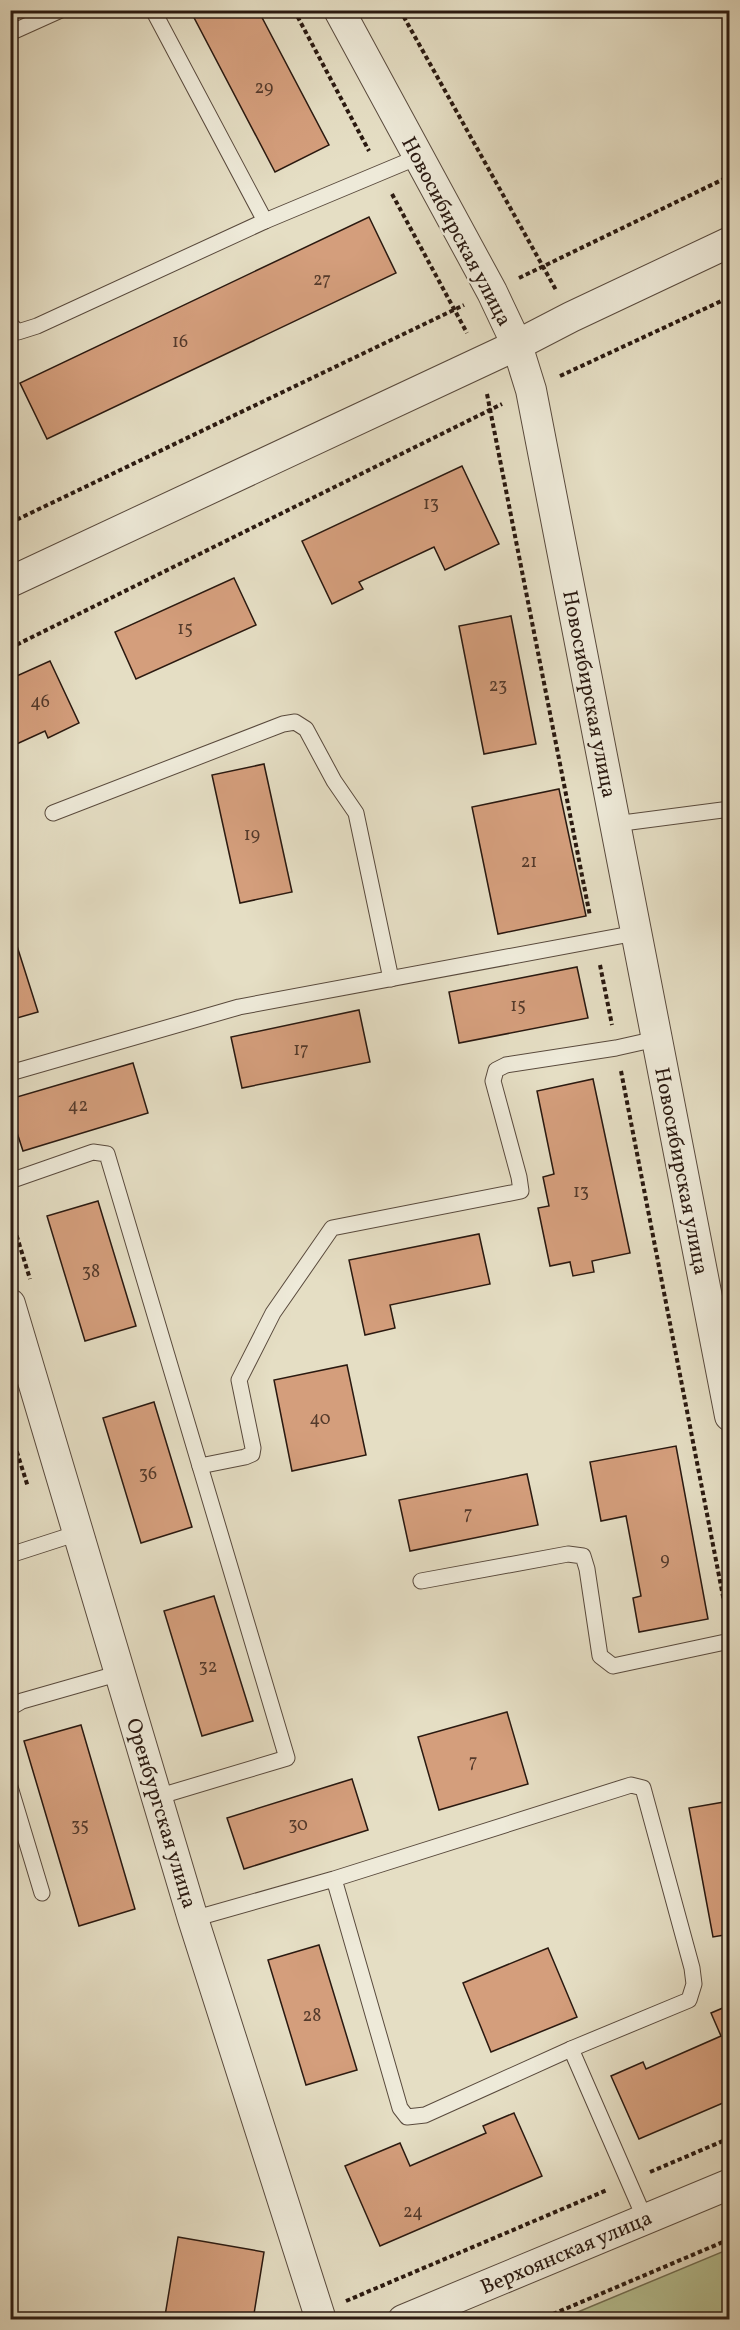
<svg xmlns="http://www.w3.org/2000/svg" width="740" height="2330" font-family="Vollkorn,serif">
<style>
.green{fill:#b6c193;stroke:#706d52;stroke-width:1.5}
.building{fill:#d49e7c;stroke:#2a1910;stroke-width:1.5}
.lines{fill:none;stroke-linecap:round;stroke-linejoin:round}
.lane-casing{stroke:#594a3d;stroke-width:17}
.street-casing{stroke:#594a3d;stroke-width:32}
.path{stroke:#2a1910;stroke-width:4;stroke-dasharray:4.5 3;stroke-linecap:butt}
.lane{stroke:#eeead9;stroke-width:15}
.street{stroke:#eeead9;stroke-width:30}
.labels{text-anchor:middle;stroke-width:4.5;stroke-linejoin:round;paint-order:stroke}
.number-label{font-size:18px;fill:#543a2b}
.street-label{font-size:21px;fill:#2a1910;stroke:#eeead9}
</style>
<rect width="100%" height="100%" fill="#e5dec4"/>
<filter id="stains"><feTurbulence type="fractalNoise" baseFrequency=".00333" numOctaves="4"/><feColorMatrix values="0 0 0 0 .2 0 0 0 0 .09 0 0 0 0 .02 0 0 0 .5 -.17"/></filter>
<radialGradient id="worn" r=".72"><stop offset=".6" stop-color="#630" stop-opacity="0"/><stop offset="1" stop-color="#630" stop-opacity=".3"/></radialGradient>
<path class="green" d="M729,2249v70h-168z"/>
<g class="building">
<path d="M190,10h68l71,135 -54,27z"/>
<path d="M369,217l27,56 -349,166 -27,-56z"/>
<path d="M462,466l37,78 -54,26 -11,-23 -75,35 4,7 -31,15 -30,-63z"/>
<path d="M234,578l22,47 -120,54 -21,-47z"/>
<path d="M511,616l25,128 -52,10 -25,-128z"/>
<path d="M50,661l29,62 -31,15 -3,-7 -35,16v-68z"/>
<path d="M264,764l28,128 -52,11 -28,-128z"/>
<path d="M559,789l27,127 -88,18 -26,-127z"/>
<path d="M10,924l28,88 -28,8z"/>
<path d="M577,967l11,51 -129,25 -10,-51z"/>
<path d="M359,1010l11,52 -128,26 -11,-51z"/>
<path d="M133,1063l15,50 -125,38 -13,-40v-12z"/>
<path d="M593,1079l37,174 -38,8 2,11 -21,4 -3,-14 -20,4 -12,-58 11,-2 -6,-29 11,-3 -17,-83z"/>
<path d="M98,1201l38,125 -51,15 -38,-125z"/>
<path d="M479,1234l11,50 -100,21 5,23 -30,7 -16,-75z"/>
<path d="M347,1365l19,90 -74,16 -18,-91z"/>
<path d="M154,1402l38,125 -51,16 -38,-125z"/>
<path d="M676,1446l32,173 -69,13 -6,-34 8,-2 -15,-80 -25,5 -11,-59z"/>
<path d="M527,1474l11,51 -128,26 -11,-51z"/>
<path d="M214,1596l39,125 -51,15 -38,-125z"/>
<path d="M507,1712l21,72 -89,26 -21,-73z"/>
<path d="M81,1725l54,184 -56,17 -55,-185z"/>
<path d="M352,1779l16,51 -124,39 -17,-51z"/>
<path d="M730,1801v133l-17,3 -24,-129z"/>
<path d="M319,1945l38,125 -51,15 -38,-125z"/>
<path d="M548,1948l29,69 -86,35 -28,-69z"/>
<path d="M730,2005v95l-91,39 -28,-63 32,-14 3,7 75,-33 -10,-23z"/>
<path d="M514,2113l28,63 -162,70 -35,-80 55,-23 10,23 76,-33 -3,-7z"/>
<path d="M178,2237l86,15 -11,68h-65l-23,-4z"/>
</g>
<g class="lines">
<g class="lane-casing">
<g id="lane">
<path d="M153,10l112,211"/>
<path d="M10,33l51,-23"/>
<path d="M10,324l8,8 19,-6 228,-105 153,-64"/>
<path d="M53,813l230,-89 12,-2 11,7 28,52 22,32 35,166"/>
<path d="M615,824l115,-15"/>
<path d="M10,1073l229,-66 397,-74"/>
<path d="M10,1181l83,-29 14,2 180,604 -130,39"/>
<path d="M200,1466l45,-9 7,-3 1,-6 -14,-68 34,-67 59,-85 189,-37 -2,-14 -26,-96 3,-11 10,-5 110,-17 40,-9"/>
<path d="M10,1555l68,-22"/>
<path d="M421,1581l147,-27 15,2 4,13 13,87 13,10 117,-25"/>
<path d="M10,1708l12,-7 98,-28"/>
<path d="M10,1787l32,106"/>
<path d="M193,1919l141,-40 297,-94 12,3 49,180 2,16 -5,16 -118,49 -146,66 -18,2 -7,-9 -66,-229"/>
<path d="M571,2049l74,170"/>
</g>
</g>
<g class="street-casing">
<g id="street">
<path d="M339,10l153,282 25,53 14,45 199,1026"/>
<path d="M10,582l507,-237 54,-28 159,-75"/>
<path d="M10,1304l183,615 128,401"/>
<path d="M403,2320l327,-136"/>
</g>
</g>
<g class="path">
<path d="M294,10l75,141"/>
<path d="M400,10l156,280"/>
<path d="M392,194l75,139"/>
<path d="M519,278l211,-102"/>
<path d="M560,376l170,-79"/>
<path d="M487,394l103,522"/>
<path d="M10,523l454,-218"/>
<path d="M10,648l492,-244"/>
<path d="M600,965l12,60"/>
<path d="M621,1071l106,546"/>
<path d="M10,1214l20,65"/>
<path d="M10,1430l18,57"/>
<path d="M650,2172l80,-34"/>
<path d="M346,2301l261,-111"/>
<path d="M539,2320l191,-81"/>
</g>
<use href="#lane" class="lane"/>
<use href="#street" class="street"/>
</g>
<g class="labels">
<g class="number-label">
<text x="264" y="93">29</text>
<text x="322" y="285">27</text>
<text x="180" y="347">16</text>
<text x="431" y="509">13</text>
<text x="185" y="634">15</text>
<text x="498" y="691">23</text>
<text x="40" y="707">46</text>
<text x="252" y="840">19</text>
<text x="529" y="867">21</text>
<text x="518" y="1011">15</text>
<text x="301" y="1055">17</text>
<text x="78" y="1111">42</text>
<text x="581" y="1197">13</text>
<text x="91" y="1277">38</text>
<text x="320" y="1424">40</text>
<text x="148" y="1479">36</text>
<text x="468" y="1519">7</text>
<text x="665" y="1565">9</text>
<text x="208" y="1672">32</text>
<text x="473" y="1767">7</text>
<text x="298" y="1830">30</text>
<text x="80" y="1831">35</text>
<text x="312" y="2021">28</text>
<text x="413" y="2217">24</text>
</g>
<g class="street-label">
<text transform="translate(457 231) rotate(62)" y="7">Новосибирская улица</text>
<text transform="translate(590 694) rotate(79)" y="7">Новосибирская улица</text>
<text transform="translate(682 1171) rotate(79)" y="7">Новосибирская улица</text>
<text transform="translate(162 1813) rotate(73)" y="7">Оренбургская улица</text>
<text transform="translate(566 2252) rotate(-23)" y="7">Верхоянская улица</text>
</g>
</g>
<rect width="740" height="2330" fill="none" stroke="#e5dec4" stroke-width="36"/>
<rect x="12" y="12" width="716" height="2306" fill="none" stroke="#2a1910" stroke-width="3"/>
<rect x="18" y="18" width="704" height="2294" fill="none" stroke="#2a1910" stroke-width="1.5"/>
<rect width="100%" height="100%" filter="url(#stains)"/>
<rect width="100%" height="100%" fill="url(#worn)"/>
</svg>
